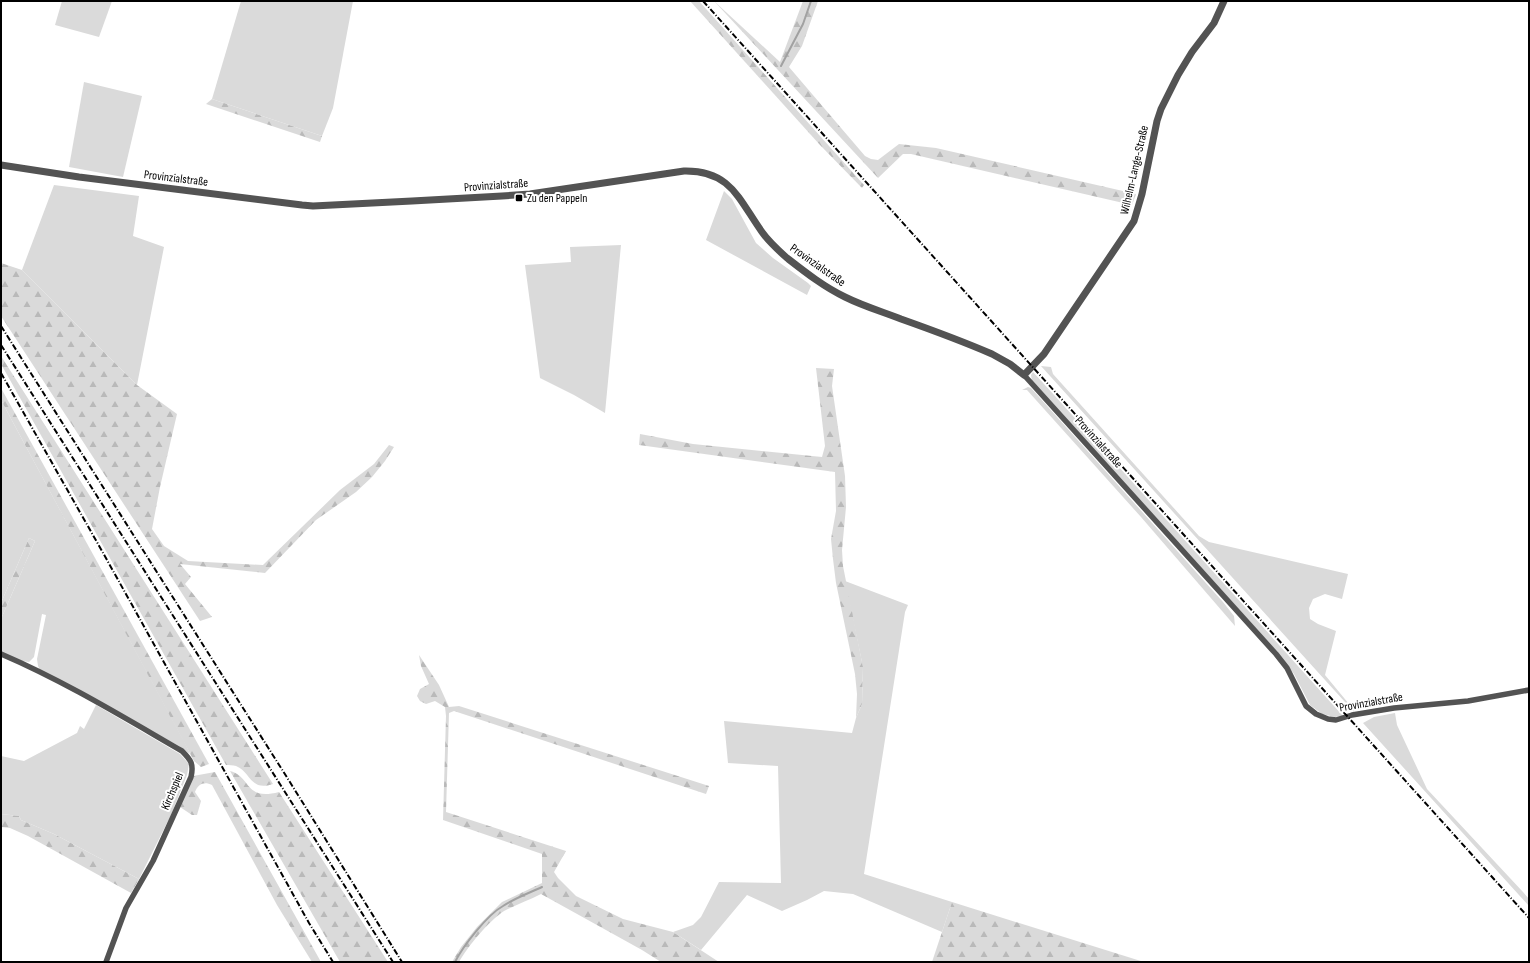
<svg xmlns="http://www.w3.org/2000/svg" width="1530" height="963" font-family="'Sofia Sans Condensed',sans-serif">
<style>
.green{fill:#dadada}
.forest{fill:url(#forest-firs)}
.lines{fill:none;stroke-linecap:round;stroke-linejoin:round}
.stream{stroke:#a1a1a1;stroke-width:2}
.minor{stroke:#535353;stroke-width:5.5}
.tertiary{stroke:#535353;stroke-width:7}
.rail{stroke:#000;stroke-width:2;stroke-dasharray:6 2 1 2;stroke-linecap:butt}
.poi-dot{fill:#000;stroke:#fff;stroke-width:1.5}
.labels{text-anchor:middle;stroke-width:4;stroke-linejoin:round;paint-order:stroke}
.street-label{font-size:12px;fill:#000;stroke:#fff}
.poi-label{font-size:12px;fill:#000;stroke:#fff;text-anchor:start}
</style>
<defs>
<pattern id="forest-firs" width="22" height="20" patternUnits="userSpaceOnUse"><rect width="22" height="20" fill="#dadada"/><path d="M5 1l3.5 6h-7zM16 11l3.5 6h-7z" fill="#b9b9b9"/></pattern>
</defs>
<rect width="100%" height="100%" fill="#fff"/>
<g class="green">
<path d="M62,1h50l-13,36 -44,-12z"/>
<path d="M241,1h112l-20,107 -11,28 -110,-37z"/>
<path d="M84,82l58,14 -19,81 -54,-10z"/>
<path d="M54,185l85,11 -6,40 31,11 -27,138 -115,-115z"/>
<path d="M724,191l8,8 24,44 17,15 35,25 3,3 -4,9 -101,-55z"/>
<path d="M621,245l-16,168 -31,-18 -34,-17 -15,-113 46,-3 -1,-15z"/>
<path d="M1041,366l10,1 2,7 146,162 10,6 139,32 -6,25 -17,-5 -12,5 -4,9 1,11 8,5 18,7 -11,44 29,35v2z"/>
<path d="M1033,372l22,24 288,320 -8,1 -13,-3 -12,-9 -16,-31 -19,-25 -243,-268 -1,-6z"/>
<path d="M1028,387l3,1 192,214 11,14 1,10 -94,-109 -114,-127h-5z"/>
<path d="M1,400l185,345 4,9 -11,-8 -139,-76 -2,-4 -1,-7 9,-44 -4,-1 -8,43 -5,5 -7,-1 -21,-9v-33l34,-78 -6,-3 -28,65z"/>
<path d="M845,581l63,24 -3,7 -41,262 88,28 -10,30 -89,-38 -29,-3 -17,9 -25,11 -35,-16 -46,55 -28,-18 20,-7 8,-8 18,-35 62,1 -3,-117 -50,-3 -4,-42 128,12 4,-15 6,-14 1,-37z"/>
<path d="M96,705l84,49 9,10 -2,11 -16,40 -32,64 -85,-45 -33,-14 -2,-4 -18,-2v-58l23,5 53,-28 3,-7 4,3z"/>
<path d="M1395,713l2,12 30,64 96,103 6,7v7l-166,-183 11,-6z"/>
</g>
<g class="forest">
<path d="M690,1h9l165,184 -2,3 -42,-43z"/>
<path d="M714,1l66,61 23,-61h15l-16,45 -13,21 76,89 6,3 7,1 21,-16 37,4 200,46 -4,11 -221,-51h-8l-25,24z"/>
<path d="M212,99l110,37 -2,6 -114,-38z"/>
<path d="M1,263l21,7 115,115 40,29 -17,73 -8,42 12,17 24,15 75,4 77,-75 34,-26 15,-19 5,2 -9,14 -13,16 -16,15 -40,28 -51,53 -85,-9 11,13 -6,7 27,33 -12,4 -199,-305z"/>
<path d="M1,356l272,428c-23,8 -22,-12 -37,-18 -3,-1 -7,-1 -10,-1l-225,-401z"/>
<path d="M816,368l18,1 -2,17 13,90 1,31 -4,43 1,16 20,101 -1,37 -6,14 1,-24 -2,-20 -19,-91 -3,-24 -2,-20 5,-28 -1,-39 -196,-27 1,-11 53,10 129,13 3,-11z"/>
<path d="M1,388l208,376 -8,3 -7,-6 -193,-361z"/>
<path d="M29,538l6,3 -34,78v-16z"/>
<path d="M419,655l20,30 10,22 10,-1 250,80 -3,8 -252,-83 -5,2 -3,99 120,39 -12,21 4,6 18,18 47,23 50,13 46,30h-58l-19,-12 -101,-56c-12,6 -25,11 -37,17 -15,10 -36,35 -45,51h-7l9,-15 16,-20 25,-25 40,-19v-29l-99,-34 3,-104 -1,-9 -10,-6 -9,3 -6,-3 -3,-5 3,-7 9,-5 -8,-18z"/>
<path d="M230,771c22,6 14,30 49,21l109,170h-48z"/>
<path d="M215,772l106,190h-9l-35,-57 -65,-120c-8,-4 -14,-1 -17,7l6,9 -4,14h-5l-12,-8 13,-31z"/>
<path d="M1,814l18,2 2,4 33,14 85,45 -8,14 -103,-57 -18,-8 -9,-1z"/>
<path d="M952,902l192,60h-212z"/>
</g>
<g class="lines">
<g class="stream">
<path d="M781,66l22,-42 8,-23"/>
<path d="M455,962c8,-16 32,-47 48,-56 12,-8 26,-13 39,-19"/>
</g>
<g class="minor">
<path d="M1024,375l252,279 11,14 19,38 10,8 12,5 8,1 16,-5 42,-7 74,-7 61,-11"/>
<path d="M1,654c63,27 122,63 181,97 9,9 12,13 9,26l-38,84 -27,47 -20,54"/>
</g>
<path class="tertiary" d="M1,165l78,12 223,28 11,1 99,-5 90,-5 28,-2 154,-23c47,-1 55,29 78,61 7,10 16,18 25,26 18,14 37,29 58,39 18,9 38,15 56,22 31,11 61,22 91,35l18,10 14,11 20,-21 90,-133 8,-27 15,-73 4,-12 17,-34 14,-23 22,-29 10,-22"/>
<g class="rail">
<path d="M703,1l826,917"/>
<path d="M1,326l287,453 114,183"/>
<path d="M1,345l392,617"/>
<path d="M1,373l101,178 207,372 24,39"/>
</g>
</g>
<rect class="poi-dot" x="515" y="194" width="8" height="8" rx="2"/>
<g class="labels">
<g class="street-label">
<text transform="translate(1134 170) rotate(-77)" y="4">Wilhelm-Lange-Straße</text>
<text transform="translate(176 178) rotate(7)" y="4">Provinzialstraße</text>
<text transform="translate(496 185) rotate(-4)" y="4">Provinzialstraße</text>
<text transform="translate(818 265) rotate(35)" y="4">Provinzialstraße</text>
<text transform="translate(1099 442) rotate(48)" y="4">Provinzialstraße</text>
<text transform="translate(1371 702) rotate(-10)" y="4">Provinzialstraße</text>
<text transform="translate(172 791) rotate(-67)" y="4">Kirchspiel</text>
</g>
<g class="poi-label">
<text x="527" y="202">Zu den Pappeln</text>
</g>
</g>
<rect width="1530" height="963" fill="none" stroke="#000000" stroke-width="4"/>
</svg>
